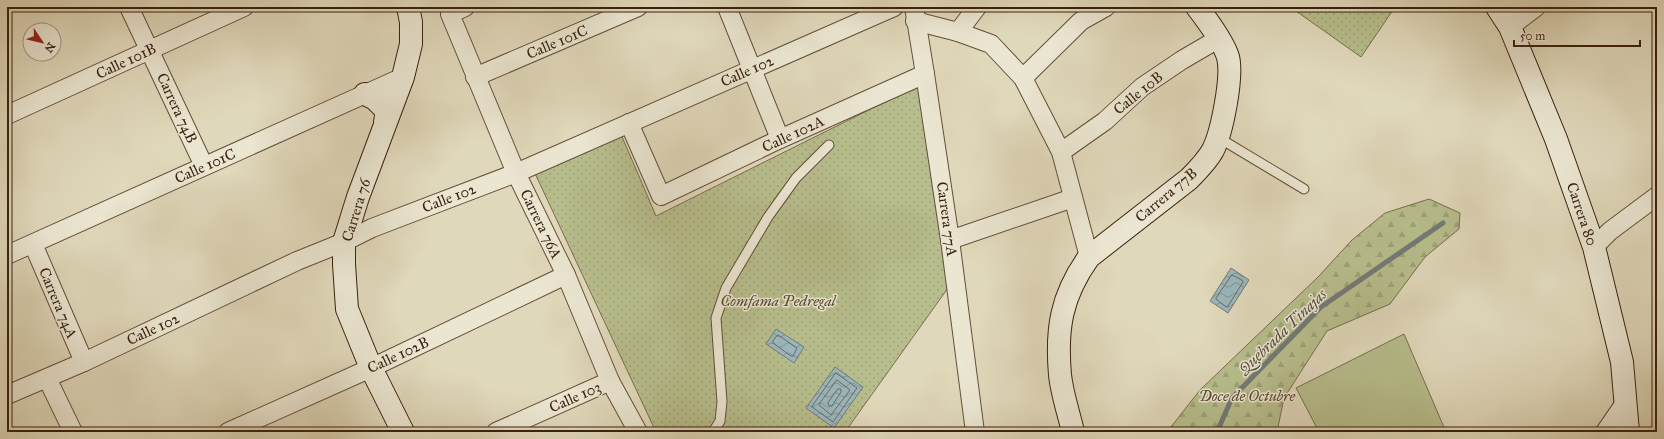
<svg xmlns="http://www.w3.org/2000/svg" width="1664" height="439" font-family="'IM FELL Great Primer',serif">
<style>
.grass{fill:url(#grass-dots);stroke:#786e4d}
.forest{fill:url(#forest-firs);stroke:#786e4d}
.pitch{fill:#b7bd8c;stroke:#786e4d}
.water{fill:url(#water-waves);stroke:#737a76}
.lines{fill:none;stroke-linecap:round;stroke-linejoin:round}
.shore{stroke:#6a6b65;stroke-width:1}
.stream{stroke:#737a76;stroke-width:5}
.lane-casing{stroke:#634e39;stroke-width:11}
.street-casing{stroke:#634e39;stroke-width:20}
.secondary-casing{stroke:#39200e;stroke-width:24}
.lane{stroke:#ebe6d2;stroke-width:9}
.street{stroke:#ebe6d2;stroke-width:18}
.secondary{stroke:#ebe6d2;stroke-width:22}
.labels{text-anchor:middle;stroke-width:3;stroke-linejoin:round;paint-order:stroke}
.street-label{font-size:15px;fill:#39200e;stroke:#ebe6d2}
.park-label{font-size:15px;font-style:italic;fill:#58472e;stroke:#ebe6d2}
.water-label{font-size:16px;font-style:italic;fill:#564d42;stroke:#ebe6d2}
</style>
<defs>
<pattern id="grass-dots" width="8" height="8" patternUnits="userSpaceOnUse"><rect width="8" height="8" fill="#b7bd8c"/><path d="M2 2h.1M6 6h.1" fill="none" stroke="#9ea278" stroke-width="1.8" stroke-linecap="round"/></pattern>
<pattern id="forest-firs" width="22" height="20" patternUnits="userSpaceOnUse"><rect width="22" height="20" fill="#b7bd8c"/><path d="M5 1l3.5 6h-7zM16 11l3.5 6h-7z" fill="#9ea278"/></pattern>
<pattern id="water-waves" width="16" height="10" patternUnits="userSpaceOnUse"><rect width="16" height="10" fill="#9ab6bc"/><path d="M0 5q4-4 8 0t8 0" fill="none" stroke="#7f9497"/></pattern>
</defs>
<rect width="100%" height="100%" fill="#e0d8ba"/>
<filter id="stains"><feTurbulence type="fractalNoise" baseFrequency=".005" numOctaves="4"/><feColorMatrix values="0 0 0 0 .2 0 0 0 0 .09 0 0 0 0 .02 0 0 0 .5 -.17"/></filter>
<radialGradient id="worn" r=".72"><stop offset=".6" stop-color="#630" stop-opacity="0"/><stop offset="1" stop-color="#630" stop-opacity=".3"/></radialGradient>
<g class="grass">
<path d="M1298,7h97l-34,50 -65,-46z"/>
<path d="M919,85l29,203 -103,144h-189l-124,-265 85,-42 39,91z"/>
</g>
<path class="forest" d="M1429,199l31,14 -1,16 -34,28 -35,47 -63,27 -43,67 -7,34h-110l33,-42 118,-113 34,-37 33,-27z"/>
<path class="pitch" d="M1404,334l42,98h-127l-23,-44z"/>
<g class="water">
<path d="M1231,268l18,12 -21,33 -18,-12z"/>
<path d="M776,329l28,18 -10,16 -28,-19z"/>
<path d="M835,367l28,20 -29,41 -28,-20z"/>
</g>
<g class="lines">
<g class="shore">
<path d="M1232,275l10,5 1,2 -15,24 -2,1 -10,-8z"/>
<path d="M778,335l19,13 -4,8h-2l-18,-13v-2z"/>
<path d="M836,373l21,15 -24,34 -21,-15z"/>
<path d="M837,380l13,10 -19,25 -12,-10z"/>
<path d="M838,389h3v3l-9,14h-3l-1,-3z"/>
</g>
<path class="stream" d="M1217,432l15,-34 89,-91 122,-84"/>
<g class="lane-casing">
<g id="lane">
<path d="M1219,138l85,51"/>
<path d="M713,432l7,-11 2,-19 -6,-84 10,-30 42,-71 28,-39 33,-33"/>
</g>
</g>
<g class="street-casing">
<g id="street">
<path d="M129,7l75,159"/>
<path d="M465,7l-15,7 66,159 50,102 44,106 28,51"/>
<path d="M727,7l53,132"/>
<path d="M914,7l11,67 25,166 25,192"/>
<path d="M915,21l43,11 33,12 32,34 38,74 28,105"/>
<path d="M1510,27l26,-20"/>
<path d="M958,32l19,-25"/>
<path d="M475,77l163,-70"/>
<path d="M1023,78l58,-57 25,-14"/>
<path d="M7,115l237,-108"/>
<path d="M629,123l32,73 119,-57 145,-65"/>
<path d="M1061,152l44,-31 37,-34 40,-27 36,-21"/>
<path d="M950,240l123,-42"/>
<path d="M33,244l51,118"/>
<path d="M1594,247l16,-16 47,-35"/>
<path d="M7,255l396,-178"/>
<path d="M47,378l26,54"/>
<path d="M7,395l77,-33 213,-101 47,-19 28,-14 144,-55 378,-166"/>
<path d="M228,432l143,-64 195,-93"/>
<path d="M496,432l114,-51"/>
<path d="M1605,432l22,-32"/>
</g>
</g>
<g class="secondary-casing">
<g id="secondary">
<path d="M1497,7l13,20 46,112 38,108 28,115 6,70"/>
<path d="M365,94l10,5 12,12 -2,11"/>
<path d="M403,432l-32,-64 -24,-59 -3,-45v-22l14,-45 45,-120 8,-33v-22l-3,-15"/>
<path d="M1073,432c-4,-18 -11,-38 -13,-57 -4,-46 1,-79 29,-118l100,-78c9,-9 18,-18 24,-29 9,-18 20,-73 15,-93 -5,-16 -21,-37 -31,-50"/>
</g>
</g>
<use href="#lane" class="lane"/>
<use href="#street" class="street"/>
<use href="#secondary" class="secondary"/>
</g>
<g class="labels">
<g class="street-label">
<text transform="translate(557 42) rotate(-23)" y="5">Calle 101C</text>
<text transform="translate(126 61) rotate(-25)" y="5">Calle 101B</text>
<text transform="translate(747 71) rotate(-24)" y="5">Calle 102</text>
<text transform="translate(1138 93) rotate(-39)" y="5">Calle 10B</text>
<text transform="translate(177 108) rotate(65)" y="5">Carrera 74B</text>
<text transform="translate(793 134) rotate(-25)" y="5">Calle 102A</text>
<text transform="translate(205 166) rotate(-24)" y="5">Calle 101C</text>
<text transform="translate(1166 195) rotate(-40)" y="5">Carrera 77B</text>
<text transform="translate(449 198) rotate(-21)" y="5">Calle 102</text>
<text transform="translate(356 210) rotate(-73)" y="5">Carrera 76</text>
<text transform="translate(1582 214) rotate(71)" y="5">Carrera 80</text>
<text transform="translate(947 219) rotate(82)" y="5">Carrera 77A</text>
<text transform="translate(541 224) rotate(64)" y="5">Carrera 76A</text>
<text transform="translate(58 303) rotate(67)" y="5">Carrera 74A</text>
<text transform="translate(153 329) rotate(-25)" y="5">Calle 102</text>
<text transform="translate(398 355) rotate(-25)" y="5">Calle 102B</text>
<text transform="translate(575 397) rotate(-24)" y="5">Calle 103</text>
</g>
<g class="park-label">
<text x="778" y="306">Comfama Pedregal</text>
<text x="1247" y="401">Doce de Octubre</text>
</g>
<g class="water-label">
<text transform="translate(1282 331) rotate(-44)" y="6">Quebrada Tinajas</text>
</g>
</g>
<rect width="1664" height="439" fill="none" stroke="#e0d8ba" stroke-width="24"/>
<rect x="8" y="8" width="1648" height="423" fill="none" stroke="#39200e" stroke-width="2"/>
<rect x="12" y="12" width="1640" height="415" fill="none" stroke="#39200e"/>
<g transform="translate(42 42) rotate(125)"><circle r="19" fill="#ebe6d2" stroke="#a49784"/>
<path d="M0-3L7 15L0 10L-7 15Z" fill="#8f2418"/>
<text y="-6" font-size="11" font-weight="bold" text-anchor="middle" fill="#39200e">N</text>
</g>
<path d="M1514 40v6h126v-6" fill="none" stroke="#39200e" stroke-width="2"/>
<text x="1520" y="40" font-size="12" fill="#39200e" stroke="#ebe6d2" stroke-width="3" paint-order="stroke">50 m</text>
<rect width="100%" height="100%" filter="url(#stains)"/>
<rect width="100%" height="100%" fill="url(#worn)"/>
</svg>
